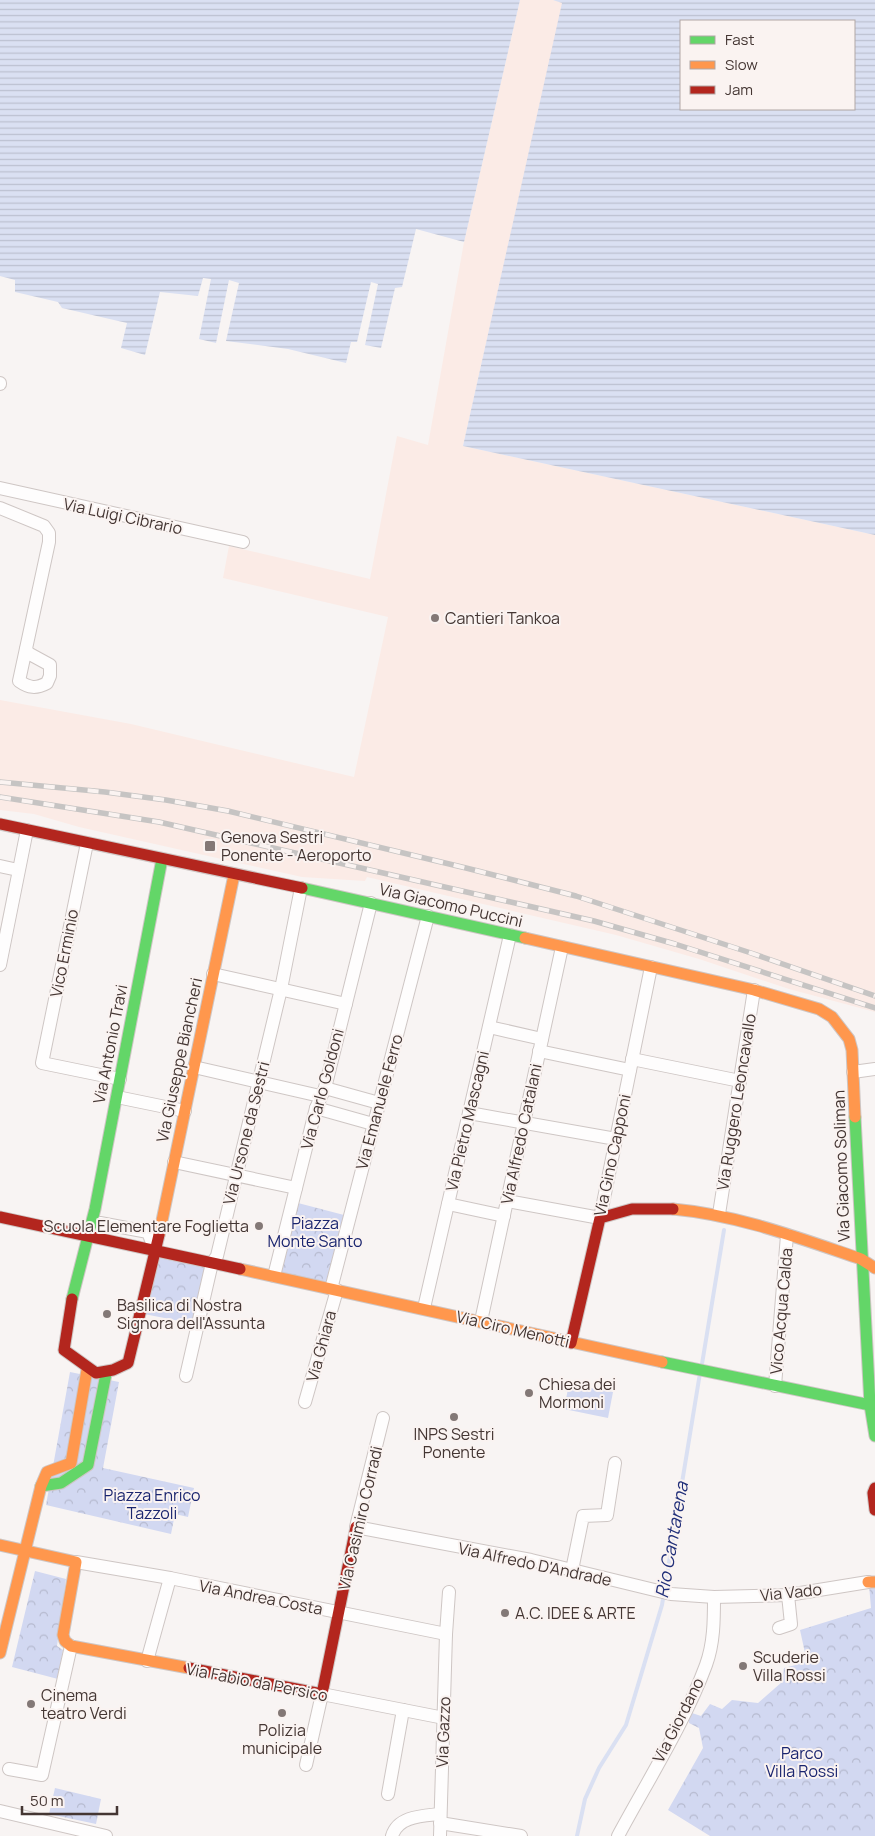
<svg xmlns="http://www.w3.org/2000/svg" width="875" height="1836" font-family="Manrope,sans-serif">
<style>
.built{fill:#fbebe6}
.forest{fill:url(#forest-crowns)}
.pitch{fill:#d2d8f1}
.water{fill:url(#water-rules);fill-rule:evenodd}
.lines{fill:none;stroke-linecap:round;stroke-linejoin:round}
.stream{stroke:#dae0f2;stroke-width:4}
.street-casing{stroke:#cec6c4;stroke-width:14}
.fast-casing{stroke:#cec6c4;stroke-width:13}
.slow-casing{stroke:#cec6c4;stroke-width:13}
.jam-casing{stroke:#cec6c4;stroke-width:13}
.street{stroke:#fefdfd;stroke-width:12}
.fast{stroke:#63d668;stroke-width:11}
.slow{stroke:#ff974d;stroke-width:11}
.jam{stroke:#b3261e;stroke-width:11}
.rail-casing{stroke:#c6c4c3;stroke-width:5.5}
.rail{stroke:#faf3f1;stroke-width:4;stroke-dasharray:11;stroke-linecap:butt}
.poi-dot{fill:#837876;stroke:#faf3f1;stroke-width:2}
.labels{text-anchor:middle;stroke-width:4;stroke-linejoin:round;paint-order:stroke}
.street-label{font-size:16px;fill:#443633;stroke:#faf3f1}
.poi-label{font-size:16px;fill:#443633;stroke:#faf3f1;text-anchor:start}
.park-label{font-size:16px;fill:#1a256f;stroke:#faf3f1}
.water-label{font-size:18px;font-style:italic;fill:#212f79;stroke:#faf3f1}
</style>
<defs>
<pattern id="forest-crowns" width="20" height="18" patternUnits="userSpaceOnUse" patternTransform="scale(1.25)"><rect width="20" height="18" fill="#d2d8f1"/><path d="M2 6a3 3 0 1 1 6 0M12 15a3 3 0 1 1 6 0" fill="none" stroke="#b6bacf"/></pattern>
<pattern id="water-rules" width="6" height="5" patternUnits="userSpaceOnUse" patternTransform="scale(1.25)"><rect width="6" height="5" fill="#dae0f2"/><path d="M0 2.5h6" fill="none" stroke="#bcc1d0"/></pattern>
</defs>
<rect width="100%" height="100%" fill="#f8f4f3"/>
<path class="built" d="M520,0h33l10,2 -100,444 412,89v477l-86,-23 -90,-30 -83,-24 -172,-40 -77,-18 -2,4 -63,-4 -223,-50 -45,-13 -34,-4v-110l131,24 223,53 34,-160 -165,-39 6,-32 141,33 27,-143 31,9 36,-203z"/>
<g class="forest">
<path d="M298,1203l46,12 -16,68 -47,-11z"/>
<path d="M157,1257l51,10 -13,57 -51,-10z"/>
<path d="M70,1372l49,10 -16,86 91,20 -6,29 -13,-3 -4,20 -125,-29z"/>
<path d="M35,1571l31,8 -9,67 6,4 -5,29 -46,-12z"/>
<path d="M869,1585l6,1v250h-165l-42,-26 35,-62 -4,-20 -10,-5v-11l12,4 9,-12 12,5 10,-9 26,3 24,-21 2,-14 23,-6 -7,-32 71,-22z"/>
<path d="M55,1788l46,11 -5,25 -47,-10z"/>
</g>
<path class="pitch" d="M569,1384l44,8 -5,26 -44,-9z"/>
<g class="water">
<path d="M0,0h520l-56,242 -48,-13 -14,58 -7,1 -14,60 -16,-3 13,-61 -7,-2 -14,60h-6l-5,21 -58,-14 -62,-8 13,-58 -10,-3 -13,63 -17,-4 12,-60 -8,-1 -5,18 -38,-4 -15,63 -24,-7 6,-25 -65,-15 -4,-6 -43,-10v-12l-15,-4z"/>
<path d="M553,0h322v535l-412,-89 99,-443zM854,21v88h-173v-88z"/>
</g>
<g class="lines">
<g class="stream">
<path d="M702,1364l22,-134"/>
<path d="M577,1836l8,-37 14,-31 27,-43 36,-120 38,-232"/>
</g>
<g class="street-casing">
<g id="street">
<path d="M0,383v1"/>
<path d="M0,488l243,54"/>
<path d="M0,508l44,18 5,7v9l-30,139c10,7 17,8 28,2l3,-7v-11l-22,-12 -2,-5"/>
<path d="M87,843l-45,220 78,16"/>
<path d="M0,866l18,4"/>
<path d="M0,965l27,-135"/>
<path d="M213,974l133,30"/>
<path d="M489,1027l53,12"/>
<path d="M539,1051l91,19"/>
<path d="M632,1059l108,22"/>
<path d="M194,1067l126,29"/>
<path d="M853,1072l22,-3"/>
<path d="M325,1088l54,15"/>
<path d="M117,1097l68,14"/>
<path d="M316,1108l57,16"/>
<path d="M469,1113l147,26"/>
<path d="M174,1162l122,26"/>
<path d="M507,1201l93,17 51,-251"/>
<path d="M448,1204l56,12"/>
<path d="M719,1214l35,-224"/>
<path d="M90,1234l10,-11 48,9 7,19"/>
<path d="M274,1276l42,-168 9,-20 46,-185"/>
<path d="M331,1289l97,-373"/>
<path d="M424,1308l86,-373"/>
<path d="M481,1321l81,-374"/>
<path d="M186,1376l26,-113 5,-7 64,-267 20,-101"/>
<path d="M775,1386l12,-151"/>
<path d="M305,1402l32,-112"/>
<path d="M383,1418l-27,109 175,33 140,34 43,3 74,-2 80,-13"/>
<path d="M76,1562l94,16 276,56"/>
<path d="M572,1570l11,-54 24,-1 8,-52"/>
<path d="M779,1628l12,-4 -3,-29"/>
<path d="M147,1661l23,-83"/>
<path d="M306,1765l16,-71 122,24"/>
<path d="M9,1769l33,6 29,-129"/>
<path d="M388,1794l15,-84"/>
<path d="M0,1811l106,25"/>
<path d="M440,1823l81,13"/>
<path d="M392,1836c6,-20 30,-20 48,-22"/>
<path d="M440,1836l6,-202 3,-42"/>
<path d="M618,1836c29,-54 67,-114 88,-171 8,-22 8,-45 8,-68"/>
</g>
</g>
<g class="fast-casing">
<g id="fast">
<path d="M302,888l223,50"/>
<path d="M855,1117l15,288 5,31"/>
<path d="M72,1299l23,-90 67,-350"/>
<path d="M662,1362l208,43"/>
<path d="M41,1486l20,-3 27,-18 18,-91"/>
</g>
</g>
<g class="slow-casing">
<g id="slow">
<path d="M525,938l229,52 65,19 13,8 17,22 3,11 3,67"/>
<path d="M673,1209c65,6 126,29 188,50l14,9"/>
<path d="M159,1235l75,-360"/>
<path d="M240,1269l422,93"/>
<path d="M0,1545l76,17 -13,73 2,6 6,5 118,22"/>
<path d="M868,1582h7"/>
<path d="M0,1653l41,-167 6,-14 24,-9 16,-93"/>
</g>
</g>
<g class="jam-casing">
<g id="jam">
<path d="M0,824l302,64"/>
<path d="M0,1217l240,52"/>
<path d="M72,1299l-8,51 32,23 17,-3 15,-7 31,-128"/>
<path d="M571,1343l29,-125 32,-9h41"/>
<path d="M875,1488l-2,5 2,17"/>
<path d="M189,1668l133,26 34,-167"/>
</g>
</g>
<use href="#street" class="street"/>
<use href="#fast" class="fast"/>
<use href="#slow" class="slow"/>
<use href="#jam" class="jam"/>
<g class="rail-casing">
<g id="rail">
<path d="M0,782l105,10 61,8 62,11 238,57 110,28 175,57 124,43"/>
<path d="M0,797l159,25 435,99 81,23 200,64"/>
</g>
</g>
<use href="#rail" class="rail"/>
</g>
<g class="poi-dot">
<circle cx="435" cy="618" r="5"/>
<rect x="204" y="840" width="12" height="12" rx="2.5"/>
<circle cx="259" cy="1226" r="5"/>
<circle cx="107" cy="1314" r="5"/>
<circle cx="529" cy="1393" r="5"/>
<circle cx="454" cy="1417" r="5"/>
<circle cx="505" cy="1613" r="5"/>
<circle cx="743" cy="1666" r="5"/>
<circle cx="31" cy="1704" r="5"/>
<circle cx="282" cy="1713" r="5"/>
</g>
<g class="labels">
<g class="street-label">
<text transform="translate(123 516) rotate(12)" y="6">Via Luigi Cibrario</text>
<text transform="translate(451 905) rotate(13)" y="6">Via Giacomo Puccini</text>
<text transform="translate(64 953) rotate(-79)" y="6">Vico Erminio</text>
<text transform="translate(110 1044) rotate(-79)" y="6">Via Antonio Travi</text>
<text transform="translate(179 1060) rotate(-78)" y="6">Via Giuseppe Biancheri</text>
<text transform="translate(322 1089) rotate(-75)" y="6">Via Carlo Goldoni</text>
<text transform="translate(379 1102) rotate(-75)" y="6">Via Emanuele Ferro</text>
<text transform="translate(736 1102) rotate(-81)" y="6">Via Ruggero Leoncavallo</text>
<text transform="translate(467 1121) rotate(-77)" y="6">Via Pietro Mascagni</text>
<text transform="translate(246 1133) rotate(-76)" y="6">Via Ursone da Sestri</text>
<text transform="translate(521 1134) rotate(-78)" y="6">Via Alfredo Catalani</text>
<text transform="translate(612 1155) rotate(-78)" y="6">Via Gino Capponi</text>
<text transform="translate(841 1166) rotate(-92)" y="6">Via Giacomo Soliman</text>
<text transform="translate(781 1311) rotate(-85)" y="6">Vico Acqua Calda</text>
<text transform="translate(513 1329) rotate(13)" y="6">Via Ciro Menotti</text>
<text transform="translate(321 1346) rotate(-75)" y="6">Via Ghiara</text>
<text transform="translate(360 1518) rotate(-77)" y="6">Via Casimiro Corradi</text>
<text transform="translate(535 1564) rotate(12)" y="6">Via Alfredo D'Andrade</text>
<text transform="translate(791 1592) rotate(-6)" y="6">Via Vado</text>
<text transform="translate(261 1597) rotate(11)" y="6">Via Andrea Costa</text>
<text transform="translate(257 1682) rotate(11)" y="6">Via Fabio da Persico</text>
<text transform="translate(678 1720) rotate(-63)" y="6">Via Giordano</text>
<text transform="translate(443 1732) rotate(-88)" y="6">Via Gazzo</text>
</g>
<g class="poi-label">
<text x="445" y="624">Cantieri Tankoa</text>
<text x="221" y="843">Genova Sestri<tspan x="221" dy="18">Ponente - Aeroporto</tspan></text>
<text x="249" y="1232" text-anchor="end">Scuola Elementare Foglietta</text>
<text x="117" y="1311">Basilica di Nostra<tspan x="117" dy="18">Signora dell'Assunta</tspan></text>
<text x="539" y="1390">Chiesa dei<tspan x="539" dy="18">Mormoni</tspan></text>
<text x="454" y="1440" text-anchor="middle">INPS Sestri<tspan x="454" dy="18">Ponente</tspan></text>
<text x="515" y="1619">A.C. IDEE &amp; ARTE</text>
<text x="753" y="1663">Scuderie<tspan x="753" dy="18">Villa Rossi</tspan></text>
<text x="41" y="1701">Cinema<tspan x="41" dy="18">teatro Verdi</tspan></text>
<text x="282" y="1736" text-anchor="middle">Polizia<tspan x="282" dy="18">municipale</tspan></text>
</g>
<g class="park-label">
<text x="315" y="1229">Piazza<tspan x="315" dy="18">Monte Santo</tspan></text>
<text x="152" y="1501">Piazza Enrico<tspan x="152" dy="18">Tazzoli</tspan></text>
<text x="802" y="1759">Parco<tspan x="802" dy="18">Villa Rossi</tspan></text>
</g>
<g class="water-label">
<text transform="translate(672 1540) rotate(-80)" y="6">Rio Cantarena</text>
</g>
</g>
<rect x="680" y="20" width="175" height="90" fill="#faf3f1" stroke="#b1a7a5"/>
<rect x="690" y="36" width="25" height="8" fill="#63d668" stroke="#b1a7a5"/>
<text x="725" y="45" font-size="15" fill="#443633">Fast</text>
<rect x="690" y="61" width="25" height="8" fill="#ff974d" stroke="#b1a7a5"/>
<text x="725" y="70" font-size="15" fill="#443633">Slow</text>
<rect x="690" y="86" width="25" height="8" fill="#b3261e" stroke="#b1a7a5"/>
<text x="725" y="95" font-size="15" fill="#443633">Jam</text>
<path d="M22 1806v8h95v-8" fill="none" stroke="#443633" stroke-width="2.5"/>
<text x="30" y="1806" font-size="15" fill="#443633" stroke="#faf3f1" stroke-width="4" paint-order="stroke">50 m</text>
</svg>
